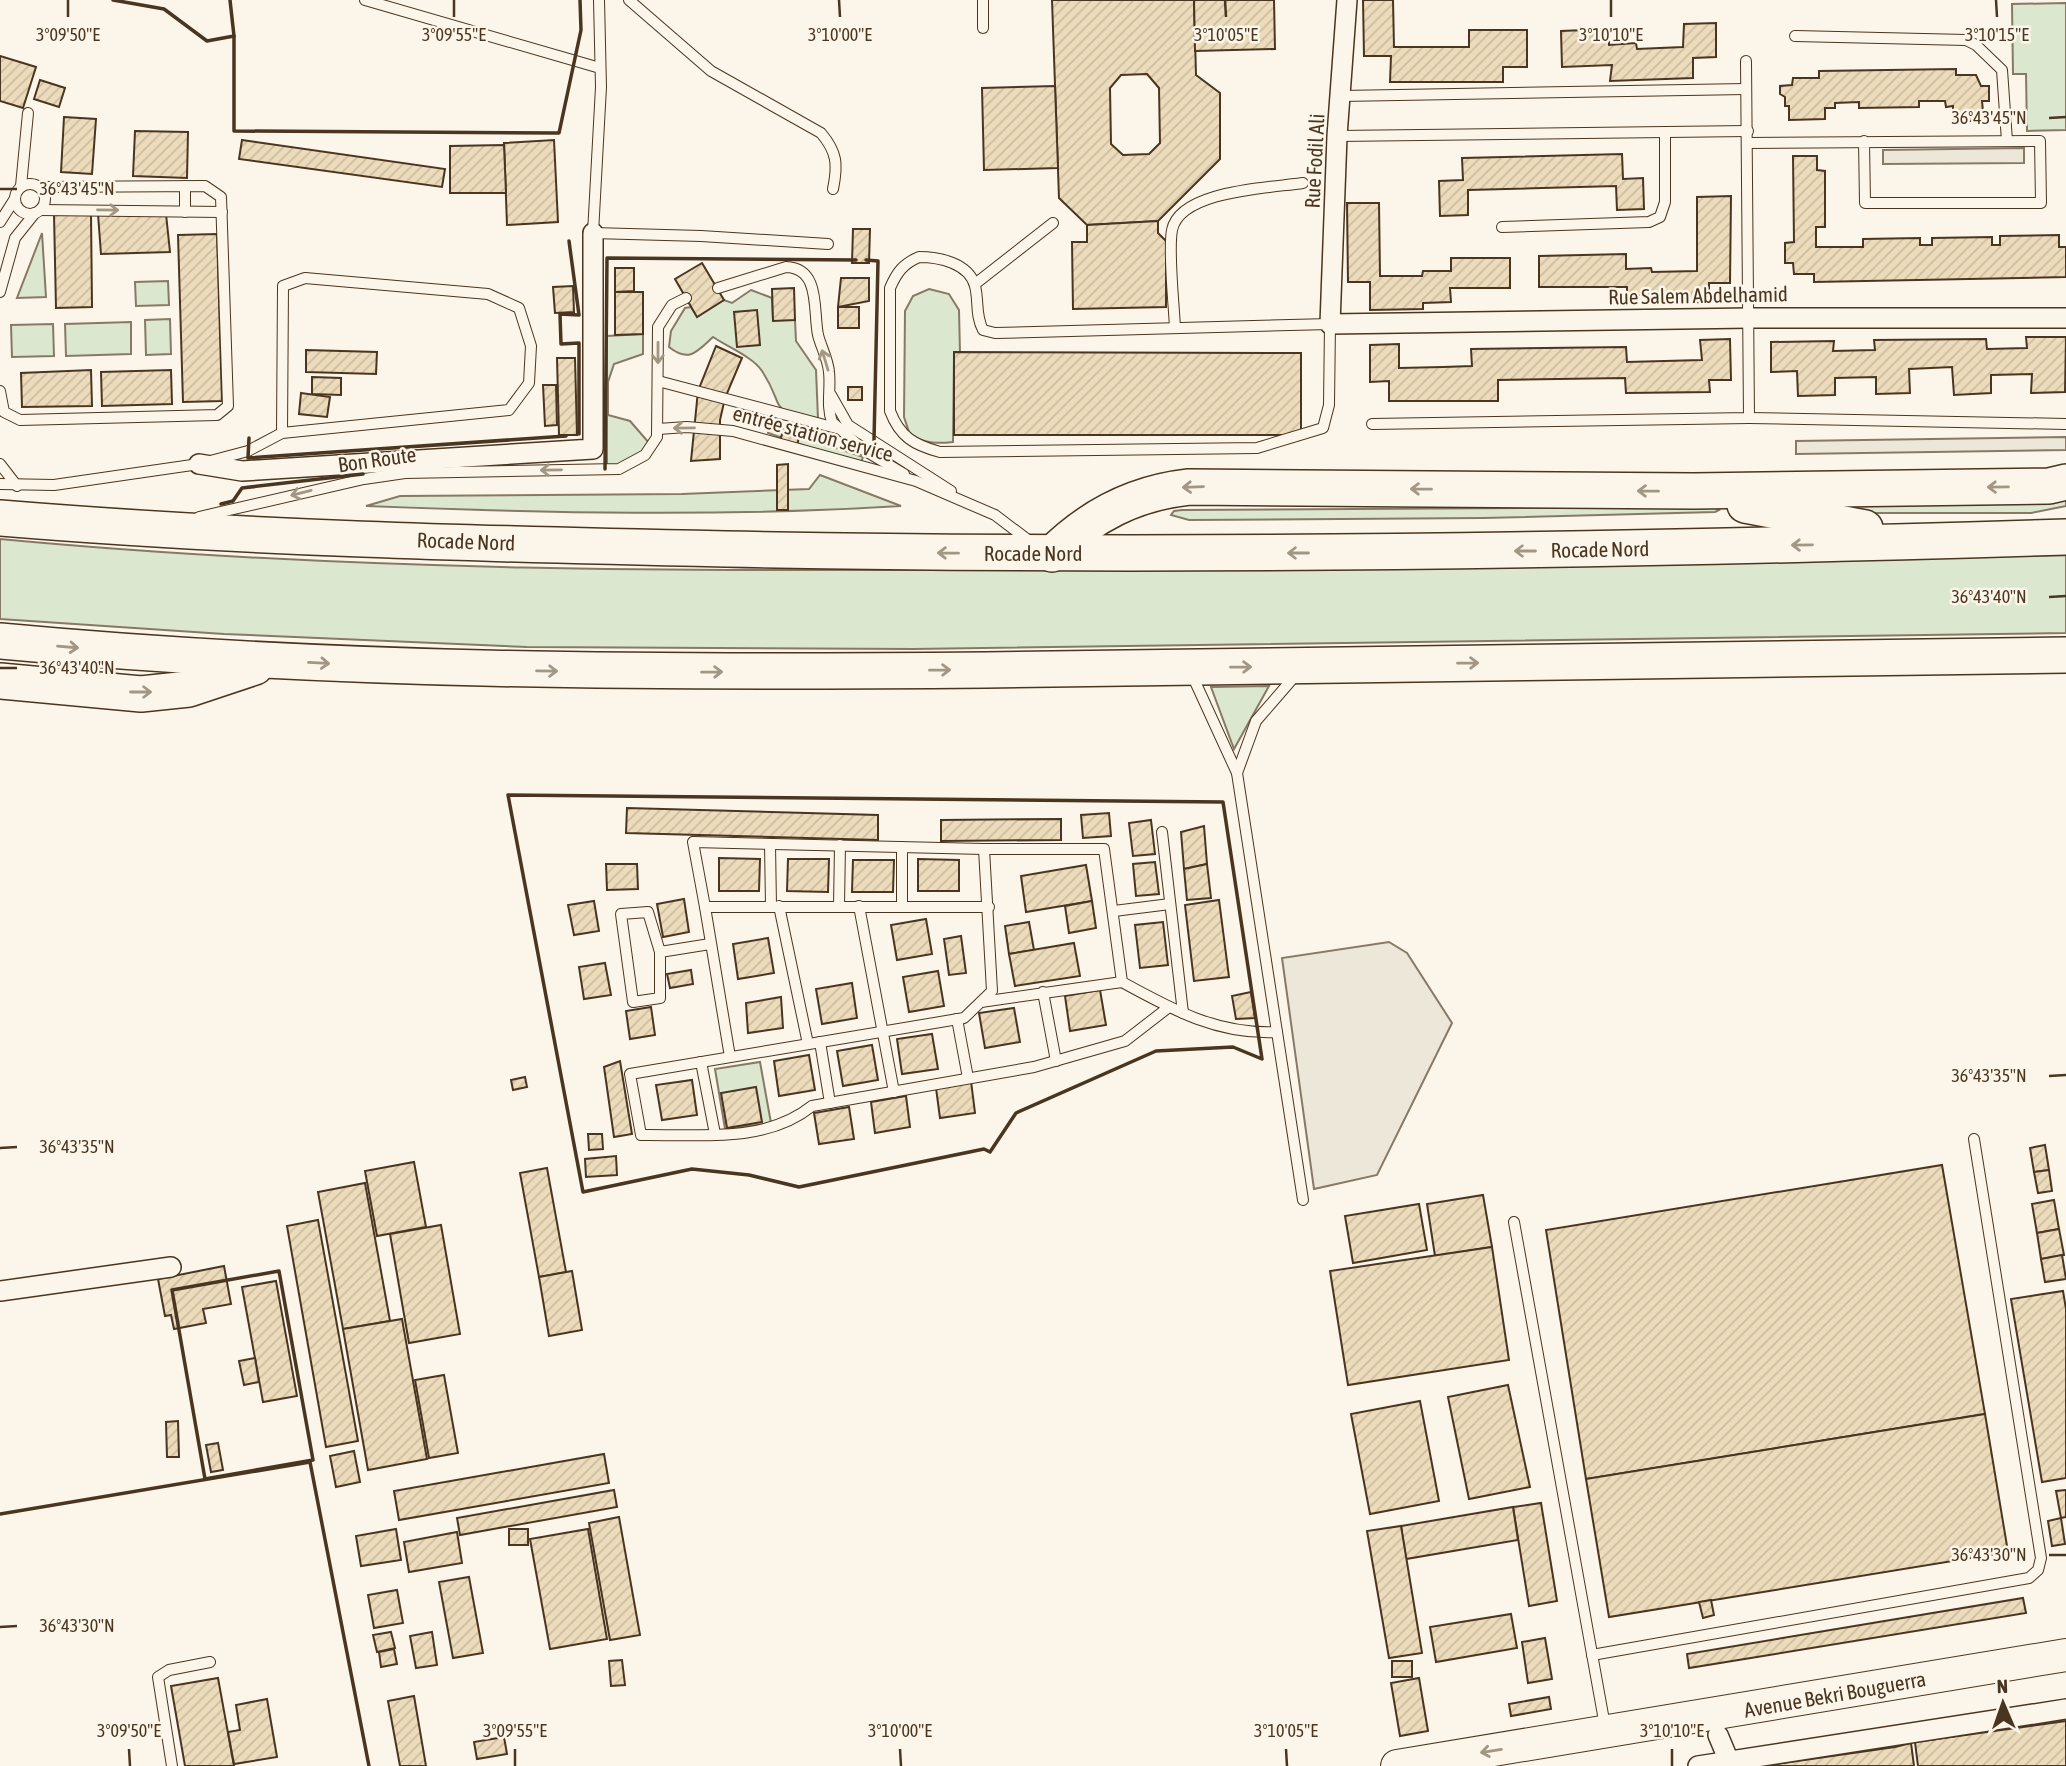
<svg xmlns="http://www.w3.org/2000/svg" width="2066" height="1766" font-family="'Asap Condensed',sans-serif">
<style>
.grass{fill:#dce7d0;stroke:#887966;stroke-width:2}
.parking{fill:#ede7d9;stroke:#887966;stroke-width:2}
.building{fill:url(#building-hatch);stroke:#4a3520;stroke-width:2;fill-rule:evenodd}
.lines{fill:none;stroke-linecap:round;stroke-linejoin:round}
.service-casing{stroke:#4a3520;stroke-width:12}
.minor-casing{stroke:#4a3520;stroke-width:22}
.trunk-casing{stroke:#4a3520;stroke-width:34}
.motorway-casing{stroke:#4a3520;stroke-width:38}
.service{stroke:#fbf6e9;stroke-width:10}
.minor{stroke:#fbf6e9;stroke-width:19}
.trunk{stroke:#fbf6e9;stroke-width:32}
.motorway{stroke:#fbf6e9;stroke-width:35}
.wall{stroke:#4a3520;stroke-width:3.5}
.oneway{stroke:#a29684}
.ticks{fill:none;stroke:#4a3520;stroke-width:2.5}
.labels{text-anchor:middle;stroke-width:5;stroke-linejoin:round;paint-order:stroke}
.street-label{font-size:21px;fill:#4a3520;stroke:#fbf6e9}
.ticks-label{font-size:18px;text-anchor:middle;fill:#4a3520;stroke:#fbf6e9;stroke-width:5;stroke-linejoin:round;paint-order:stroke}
</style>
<defs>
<pattern id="building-hatch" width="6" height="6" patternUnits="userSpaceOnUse" patternTransform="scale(1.75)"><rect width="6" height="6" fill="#ecdcbc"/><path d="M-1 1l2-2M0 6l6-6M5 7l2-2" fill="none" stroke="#ccbda1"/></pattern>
</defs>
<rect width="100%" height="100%" fill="#fbf6e9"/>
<g class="grass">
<path d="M2066,3v127l-39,1 -1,-57h-13l-1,-70z"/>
<path d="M42,233l4,64 -29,1z"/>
<path d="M168,281l1,24 -33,1 -1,-24z"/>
<path d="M929,289l20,5 10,16 1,43h-6l-1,89c-17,2 -28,1 -43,-7l-6,-18 1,-106 8,-15z"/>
<path d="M751,290l21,8 1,22h22l1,21 20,29 2,49c-53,-9 -31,-10 -56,-48 -9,-14 -36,-25 -49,-34 -16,15 -24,26 -44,10l2,-16 14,-23 6,-1 6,9 27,-16 8,3z"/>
<path d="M170,319l1,35 -25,1 -1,-35z"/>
<path d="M131,322v32l-65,2 -1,-32z"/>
<path d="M53,324l1,32 -42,1 -1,-32z"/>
<path d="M643,334v20l-29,10 -6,18v33l22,6 20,23 -13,16 -30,9v-133z"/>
<path d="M771,425l92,32 -3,8 -92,-32z"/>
<path d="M820,475l81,31c-179,11 -356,7 -535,0l34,-10 282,-2 127,-5z"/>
<path d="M2066,490v16l-35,7h-215l-8,-15z"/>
<path d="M1715,507l4,3 -4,2 -232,6 -294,2 -18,-5 3,-4 8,-1z"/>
<path d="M0,539c348,33 699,33 1048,30 340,-2 679,-7 1018,-14v78l-1153,16 -386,-2 -303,-13 -224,-15z"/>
<path d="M1269,686l-35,63 -23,-62z"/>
<path d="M760,1062l11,61 -46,6 -10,-60z"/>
</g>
<g class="parking">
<path d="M2024,148v15l-141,1v-14z"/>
<path d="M2066,437v13l-270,4v-13z"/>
<path d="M1389,942l18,11 45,70 -75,152 -63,14 -32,-231z"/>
</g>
<g class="building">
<path d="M1052,0h142l2,75 24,18v66l-62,62 -71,4 -28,-27zM1147,74l12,14 1,55 -11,11 -26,1 -12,-11 -1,-56 11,-13z"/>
<path d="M1194,0h80l1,49 -80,2z"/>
<path d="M1363,0h30l1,47h75v-17h58v37h-24v15h-113l1,-26h-27z"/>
<path d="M1716,23v34l-23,1v20l-83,3 2,-16 -50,2 -1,-36 48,-2v16l27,-2 1,6 46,-2 1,-23z"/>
<path d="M0,56l36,11 -13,41 -23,-7z"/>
<path d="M1956,69v6h20l5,11h8v15h-7l1,10h-6v10h-24v-15l-7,1 -1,-6h-26v6l-60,1v-6l-24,1v5h-10v11l-36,1v-14h-4v-9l-5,-3v-8l12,-1 1,-7h26v-7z"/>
<path d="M40,80l25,8 -6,19 -25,-8z"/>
<path d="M1055,86l3,82 -74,2 -2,-82z"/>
<path d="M64,117l32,2 -4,55 -31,-2z"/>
<path d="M135,131l53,1 -1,46 -54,-2z"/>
<path d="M242,140l203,29 -3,18 -203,-28z"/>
<path d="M554,140l4,82 -51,3 -3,-82z"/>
<path d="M504,145l2,48h-56v-47z"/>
<path d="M1622,154l1,25 20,-1 1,31 -27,1 -1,-24 -148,4v25l-28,1 -1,-35 24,-1 -1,-22z"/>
<path d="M1793,156h24v14l8,1v56h-9v20h47v-8l57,-1v7h12v-7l60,-1v8h8v-9l59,-1v12h7v30l-252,5v-8h-20l-1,-11h-8v-20l9,-1z"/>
<path d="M1731,196l-1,87h-21v19l-56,1v-9l-26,2v-9h-88v-31l87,-2v15l25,-1 1,4 45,-1v-74z"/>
<path d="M1347,203h32l1,73h42l1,-5h28v-13h59v30h-60l1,14 -28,1v6l-53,1v-28h-22z"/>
<path d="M54,214h37l1,93 -36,1z"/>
<path d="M98,214h68l4,38 -69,2z"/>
<path d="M1158,221v12l8,8v66l-93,2 -1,-67h15v-17z"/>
<path d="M853,229h17l-1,34h-17z"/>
<path d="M217,234l5,167 -39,1 -5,-167z"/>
<path d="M702,263l22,37 -27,17 -22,-38z"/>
<path d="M615,268h19v23l-19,1z"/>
<path d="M841,278h28v23l-31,6z"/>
<path d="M573,286l1,26 -19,1 -2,-26z"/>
<path d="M794,288l1,32 -22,1 -1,-32z"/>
<path d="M615,292h28v42l-28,1z"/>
<rect x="838" y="307" width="21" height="21"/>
<path d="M757,310l3,35 -23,2 -3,-35z"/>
<path d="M2026,337h40l-1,55 -34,1 1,-19 -41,1v18l-37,2 -2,-28 -43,2 1,24 -34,1v-17l-41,1v17l-37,1 -1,-25 -26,1v-30l63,-1 -1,10 42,-1 -1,-10 112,-1 1,10 40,-1z"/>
<path d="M1730,339l1,41h-22l1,12 -84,1 -1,-15 -127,2v21h-109v-20l-19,1v-37l29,-1v24l44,-1 29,-1 -1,-17 155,-2 1,15 75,-2 -2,-20z"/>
<path d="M716,346l26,12 -17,40 -5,22v39l-29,2 7,-70z"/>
<path d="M306,350l71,2 -1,22 -70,-2z"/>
<path d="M954,352l347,1v82h-347z"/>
<path d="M557,358h18l2,77h-18z"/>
<path d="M91,370l1,36 -70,1 -1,-34z"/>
<path d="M171,370l1,34 -70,2 -1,-34z"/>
<path d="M312,377l29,1v17l-29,-1z"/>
<path d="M543,385h13l1,40 -12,1z"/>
<rect x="848" y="387" width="14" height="13"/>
<path d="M301,393l29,4 -3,20 -28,-3z"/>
<path d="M783,432l16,5 -2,9 -17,-6z"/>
<path d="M788,464v46h-11v-45z"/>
<path d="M627,808l251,7v25l-252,-7z"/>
<path d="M1109,813l2,23 -28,2 -2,-23z"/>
<path d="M1061,819v21l-120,1v-21z"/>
<path d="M1151,820l4,34 -22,2 -4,-33z"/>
<path d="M1204,826l3,38 -23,5 -3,-37z"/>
<path d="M719,858l41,1 -1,32h-40z"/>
<path d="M788,859h41l-1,33 -41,-1z"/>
<path d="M918,859l41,1v31h-41z"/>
<path d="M853,860h41l-1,32h-41z"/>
<path d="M1155,862l4,32 -23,2 -3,-32z"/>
<path d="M606,864h31l1,25 -31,1z"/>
<path d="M1207,864l4,34 -24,2 -3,-31z"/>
<path d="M1086,865l6,36 -66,11 -5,-36z"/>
<path d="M684,899l5,33 -26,5 -6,-33z"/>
<path d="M1219,900l10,77 -35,4 -9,-76z"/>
<path d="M594,901l5,30 -25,4 -6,-30z"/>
<path d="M1092,901l4,27 -27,5 -4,-27z"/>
<path d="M926,919l6,35 -35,6 -6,-35z"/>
<path d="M1029,922l5,28 -25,4 -4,-28z"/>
<path d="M1163,922l5,43 -28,3 -5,-43z"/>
<path d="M961,936l5,37 -17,2 -5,-36z"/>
<path d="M768,938l6,35 -36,6 -5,-35z"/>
<path d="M1074,943l6,33 -65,10 -6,-32z"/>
<path d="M605,963l6,32 -27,4 -5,-32z"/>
<path d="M691,970l2,14 -23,4 -3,-14z"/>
<path d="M938,971l6,35 -35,6 -6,-35z"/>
<path d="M852,983l5,35 -35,6 -6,-35z"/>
<path d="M1100,990l6,35 -36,6 -5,-35z"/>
<path d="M1251,992l4,26 -19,1 -4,-23z"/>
<path d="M781,997l2,31 -35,5 -2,-30z"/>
<path d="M651,1007l4,28 -25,4 -4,-28z"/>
<path d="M1014,1008l6,34 -35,6 -6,-35z"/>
<path d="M932,1034l6,35 -36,5 -5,-35z"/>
<path d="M872,1045l6,35 -35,6 -6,-35z"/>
<path d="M809,1055l6,35 -36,6 -5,-35z"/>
<path d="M620,1061l12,73 -18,3 -10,-70z"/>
<path d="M525,1077l2,10 -14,3 -2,-10z"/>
<path d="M692,1080l5,35 -35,5 -6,-35z"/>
<path d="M971,1081l4,32 -35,5 -4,-30z"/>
<path d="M756,1087l6,35 -35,6 -6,-35z"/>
<path d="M906,1096l4,31 -35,6 -4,-31z"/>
<path d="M849,1107l5,32 -35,5 -5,-31z"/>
<path d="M588,1134h14l1,15 -14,1z"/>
<path d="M2045,1145l4,25 -15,2 -4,-24z"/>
<path d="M616,1156l1,19 -31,2 -1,-18z"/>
<path d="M414,1162l12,65 -49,9 -12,-65z"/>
<path d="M1942,1165l43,249 -399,65 -40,-249z"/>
<path d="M547,1168l19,104 -27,5 -19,-104z"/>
<path d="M2049,1170l3,21 -14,2 -4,-21z"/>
<path d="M365,1183l25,138 -47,8 -25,-137z"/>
<path d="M1483,1195l9,52 -57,9 -8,-52z"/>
<path d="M2054,1200l5,29 -22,4 -5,-29z"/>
<path d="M1419,1204l8,46 -74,13 -8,-47z"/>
<path d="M318,1220l40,221 -32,6 -39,-221z"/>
<path d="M441,1225l19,109 -51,9 -19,-109z"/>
<path d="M2059,1229l5,26 -23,4 -4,-26z"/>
<path d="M1492,1247l17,113 -161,25 -18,-114z"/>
<path d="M2062,1255l4,24 -21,3 -4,-23z"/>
<path d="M224,1266l7,38 -28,5 3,14 -32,6 -3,-14 -6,1 -7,-37z"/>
<path d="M572,1271l10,59 -33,6 -10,-59z"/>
<path d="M276,1281l21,115 -34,6 -21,-115z"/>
<path d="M2063,1291l3,18v169l-24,4 -31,-183z"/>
<path d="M402,1319l25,140 -59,11 -25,-141z"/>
<path d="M255,1358l4,24 -15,3 -5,-24z"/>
<path d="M444,1375l14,78 -29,5 -14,-78z"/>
<path d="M1508,1385l22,102 -61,12 -21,-102z"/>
<path d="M1420,1401l19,100 -69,13 -19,-100z"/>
<path d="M1985,1414l23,138 -399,65 -23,-138z"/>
<path d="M178,1421l1,36h-12l-1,-35z"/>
<path d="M218,1443l5,27 -12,2 -5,-27z"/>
<path d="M354,1451l6,31 -24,5 -6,-31z"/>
<path d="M604,1454l5,29 -210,37 -5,-29z"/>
<path d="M614,1490l3,17 -157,28 -3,-17z"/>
<path d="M2066,1490v27l-5,1 -5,-27z"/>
<path d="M1541,1503l16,98 -28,5 -16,-99z"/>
<path d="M1513,1507l5,33 -112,19 -5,-33z"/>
<path d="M619,1517l21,118 -30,5 -21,-117z"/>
<path d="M2061,1518l4,26 -13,2 -4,-25z"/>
<path d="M1401,1526l21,127 -33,5 -22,-127z"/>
<path d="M396,1529l5,31 -40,6 -5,-30z"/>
<rect x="509" y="1529" width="19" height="16"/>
<path d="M588,1529l19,110 -57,10 -20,-110z"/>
<path d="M457,1532l5,31 -53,9 -5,-30z"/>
<path d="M469,1577l14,76 -30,5 -14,-76z"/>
<path d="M397,1590l6,33 -29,5 -6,-33z"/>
<path d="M2023,1598l3,15 -337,55 -2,-14z"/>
<path d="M1711,1600l3,15 -11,3 -4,-16z"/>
<path d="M1511,1614l6,34 -81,14 -6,-35z"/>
<path d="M391,1632l4,16 -18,4 -4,-17z"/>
<path d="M432,1632l5,33 -21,3 -6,-32z"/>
<path d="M1545,1638l7,41 -24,4 -6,-41z"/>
<path d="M394,1649l3,15 -16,3 -2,-15z"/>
<path d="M622,1660l3,25 -14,1 -2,-25z"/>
<rect x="1392" y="1661" width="20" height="16"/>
<path d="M218,1678l16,88h-49l-14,-80z"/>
<path d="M1419,1678l9,53 -28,5 -9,-53z"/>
<path d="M414,1696l12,70h-26l-12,-65z"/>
<path d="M1549,1697l2,12 -40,7 -2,-12z"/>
<path d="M267,1699l10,58 -43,7 -6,-32 12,-2 -4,-25z"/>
<path d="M2066,1721v45h-148l-3,-24z"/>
<path d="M504,1737l3,17 -30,5 -3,-17z"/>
<path d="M1911,1743l3,23h-152l133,-19z"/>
</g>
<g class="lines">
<g class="service-casing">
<g id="service">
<path d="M365,0l235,68"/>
<path d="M599,0l2,87 -8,146 108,3 127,8"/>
<path d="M629,0l82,71 110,62c16,19 17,31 12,56"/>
<path d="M983,0v28"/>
<path d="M1795,36l171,4 10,5 26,25 5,71"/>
<path d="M1341,96l405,-7"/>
<path d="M1337,136l411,-5"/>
<path d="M1748,143l292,-2 1,62h-176l-1,-62"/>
<circle cx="30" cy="199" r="15"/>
<path d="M21,186l7,-73"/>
<path d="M185,186v26"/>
<path d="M40,210l182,2"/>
<path d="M0,222l14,-22"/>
<path d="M1502,227l147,-5 11,-5 5,-15v-70"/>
<path d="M919,257c20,0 50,6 56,29 4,15 0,29 8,44l12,3 335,-9 -1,81 -6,23 -66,20 -317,4c-26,-7 -40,-15 -50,-41v-123c7,-16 13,-24 29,-31z"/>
<path d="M975,284l78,-61"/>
<path d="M718,288l68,-21c35,1 27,44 32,68 3,12 10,24 11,37 2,17 -3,33 3,50l32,28 40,24"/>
<path d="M0,292l15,-54 20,-25"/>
<path d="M1175,328c-1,-23 -7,-77 -3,-98 8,-40 98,-42 131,-47"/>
<path d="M658,381l178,47"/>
<path d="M0,391l4,21 16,8 197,-5 11,-9 -7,-209 -16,-11 -165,1"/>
<path d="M831,395l17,30 103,66"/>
<path d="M1749,418l317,6"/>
<path d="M1372,424l377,-6 -3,-357"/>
<path d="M658,429l29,-2 46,4 183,50 79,34 37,28"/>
<path d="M0,464l17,22"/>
<path d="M0,484l54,1 145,-21 49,-13 34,-18 227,-23 20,-27 2,-37 -12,-38 -31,-14 -183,-16 -22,8 -1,147"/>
<path d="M199,517l165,-38 41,-6 214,-4 26,-14 12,-18 1,-110 14,-22 14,-7"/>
<path d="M1192,675l45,98 40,259"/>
<path d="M1237,773l19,-52 39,-45"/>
<path d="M1162,832l21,181"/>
<path d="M770,844l1,62"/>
<path d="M779,906l29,138"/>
<path d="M839,906l1,-61"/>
<path d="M859,906l35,186"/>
<path d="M705,907l-12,-65 291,7"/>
<path d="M902,907v-60"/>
<path d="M1114,911l56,-7"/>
<path d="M660,952v46l-27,4 -12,-88 27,-2 12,40 50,-8"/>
<path d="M1043,992l13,69"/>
<path d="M981,1002l141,-20"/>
<path d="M1169,1007l-44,34 -91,26 -222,39c-47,38 -114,28 -171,29l-11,-61 334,-56 28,-27 -8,-142h120l18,133c51,28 96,53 155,50l26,168"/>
<path d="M957,1019l11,59"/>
<path d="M820,1042l10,61"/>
<path d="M730,1057l-25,-150h284"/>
<path d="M701,1062l14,72"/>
<path d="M1514,1222l91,504"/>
<path d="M1592,1655l437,-77 9,-8 3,-12 -67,-419"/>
<path d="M172,1766l-14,-89 11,-7 41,-8"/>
</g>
</g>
<g class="minor-casing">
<g id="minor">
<path d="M1347,0l-10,136 -7,188 420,-6h316"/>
<path d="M199,464l43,7 351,-22v-216"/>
<path d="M0,1291l171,-24"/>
<path d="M1718,1735l13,31"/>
<path d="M1698,1766l368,-57"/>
</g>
</g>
<g class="trunk-casing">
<path id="trunk" d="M1397,1766l669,-111"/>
</g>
<g class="motorway-casing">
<g id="motorway">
<path d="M1745,505l120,23"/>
<path d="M0,518c241,20 484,26 726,31 447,9 893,2 1340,-12"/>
<path d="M1052,554c39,-39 83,-61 137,-67l505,4 355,-5 17,-4"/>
<path d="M0,641c328,31 657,32 986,29 360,-3 720,-12 1080,-15"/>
<path d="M0,681l141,13 48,-5 66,-22"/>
</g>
</g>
<use href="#service" class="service"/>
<use href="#minor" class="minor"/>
<use href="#trunk" class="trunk"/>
<use href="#motorway" class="motorway"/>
<g class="wall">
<path d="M113,0l51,9 43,32 27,-5 -4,-36"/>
<path d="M234,36v95l325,2 22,-103 -1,-30"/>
<path d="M569,241l10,74 -19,-1 1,30 18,-1v91"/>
<path d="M866,260l12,1 -4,179"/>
<path d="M249,438l-1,20 318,-22"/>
<path d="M605,469l2,-211 249,2"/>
<path d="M221,504l12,-3 9,-13 121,-14"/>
<path d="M508,795l715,7 39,257 -29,-12 -77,4 -140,62 -26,39 -6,-3 -185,38 -50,-12 -57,-6 -109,23z"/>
<path d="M279,1271l34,189 -108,19 -33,-189z"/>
<path d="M0,1514l310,-52 59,304"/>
</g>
</g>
<defs><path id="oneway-shaft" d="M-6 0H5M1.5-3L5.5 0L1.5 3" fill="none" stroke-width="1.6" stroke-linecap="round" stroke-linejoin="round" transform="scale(1.75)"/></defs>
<g class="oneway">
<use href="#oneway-shaft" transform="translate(108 210) rotate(1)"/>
<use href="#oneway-shaft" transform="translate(658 353) rotate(90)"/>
<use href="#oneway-shaft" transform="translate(825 360) rotate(-107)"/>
<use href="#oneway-shaft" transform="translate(684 428) rotate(179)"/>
<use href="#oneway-shaft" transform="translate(551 470) rotate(179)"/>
<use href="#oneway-shaft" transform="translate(1193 487) rotate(178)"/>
<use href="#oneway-shaft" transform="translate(1998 487) rotate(179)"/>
<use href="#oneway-shaft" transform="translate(1421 489) rotate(-179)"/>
<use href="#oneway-shaft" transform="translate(1648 491) rotate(-179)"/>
<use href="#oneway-shaft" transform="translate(301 493) rotate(166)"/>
<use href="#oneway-shaft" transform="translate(1802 545) rotate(179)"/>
<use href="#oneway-shaft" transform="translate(1525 551) rotate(180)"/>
<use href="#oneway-shaft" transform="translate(948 553) rotate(-179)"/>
<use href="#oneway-shaft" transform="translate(1298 553) rotate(180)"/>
<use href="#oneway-shaft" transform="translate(68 647) rotate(5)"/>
<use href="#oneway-shaft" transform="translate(319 663) rotate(3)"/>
<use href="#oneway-shaft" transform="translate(1468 663) rotate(-1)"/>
<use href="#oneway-shaft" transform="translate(1241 667) rotate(-1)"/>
<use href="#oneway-shaft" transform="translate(940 670) rotate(-1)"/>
<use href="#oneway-shaft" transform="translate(547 671) rotate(1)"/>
<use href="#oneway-shaft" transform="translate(712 672) rotate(-1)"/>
<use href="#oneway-shaft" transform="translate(141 692)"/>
<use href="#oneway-shaft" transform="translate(1491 1751) rotate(171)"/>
</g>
<path class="ticks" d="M68,0v17M454,0v17M839,0l1,17M1225,0l1,17M1611,0v17M1996,0l1,17M2049,118l17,-1M0,189h17M2049,597l17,-1M0,668h17M2049,1076l17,-1M0,1148l17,-1M2049,1555h17M0,1627l17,-1M129,1749l1,17M515,1749v17M900,1749l1,17M1286,1749l1,17M1672,1749v17"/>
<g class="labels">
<g class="street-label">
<text transform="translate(1315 161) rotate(-87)" y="7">Rue Fodil Ali</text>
<text transform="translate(1698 296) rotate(-1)" y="7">Rue Salem Abdelhamid</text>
<text transform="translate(813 434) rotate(15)" y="7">entrée station service</text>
<text transform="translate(377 460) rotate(-8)" y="7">Bon Route</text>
<text transform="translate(466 542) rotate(2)" y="7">Rocade Nord</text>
<text transform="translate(1600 550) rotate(-1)" y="7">Rocade Nord</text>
<text x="1033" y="561">Rocade Nord</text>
<text transform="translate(1835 1695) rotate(-10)" y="7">Avenue Bekri Bouguerra</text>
</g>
</g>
<g class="ticks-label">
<text x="68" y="41">3°09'50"E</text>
<text x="454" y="41">3°09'55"E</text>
<text x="840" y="41">3°10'00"E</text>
<text x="1226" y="41">3°10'05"E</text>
<text x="1611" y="41">3°10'10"E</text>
<text x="1997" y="41">3°10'15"E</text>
<text x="1989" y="124">36°43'45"N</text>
<text x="77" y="195">36°43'45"N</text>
<text x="1989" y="603">36°43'40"N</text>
<text x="77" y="674">36°43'40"N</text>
<text x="1989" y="1082">36°43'35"N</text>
<text x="77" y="1153">36°43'35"N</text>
<text x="1989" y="1561">36°43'30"N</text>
<text x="77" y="1632">36°43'30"N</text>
<text x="129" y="1737">3°09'50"E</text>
<text x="515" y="1737">3°09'55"E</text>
<text x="900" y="1737">3°10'00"E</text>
<text x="1286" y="1737">3°10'05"E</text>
<text x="1672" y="1737">3°10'10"E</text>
</g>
<g transform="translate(2003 1703) rotate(358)" stroke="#fbf6e9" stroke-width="5" paint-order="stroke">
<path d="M0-5L12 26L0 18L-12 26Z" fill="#4a3520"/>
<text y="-10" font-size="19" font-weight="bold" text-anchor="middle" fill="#4a3520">N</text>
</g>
</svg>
